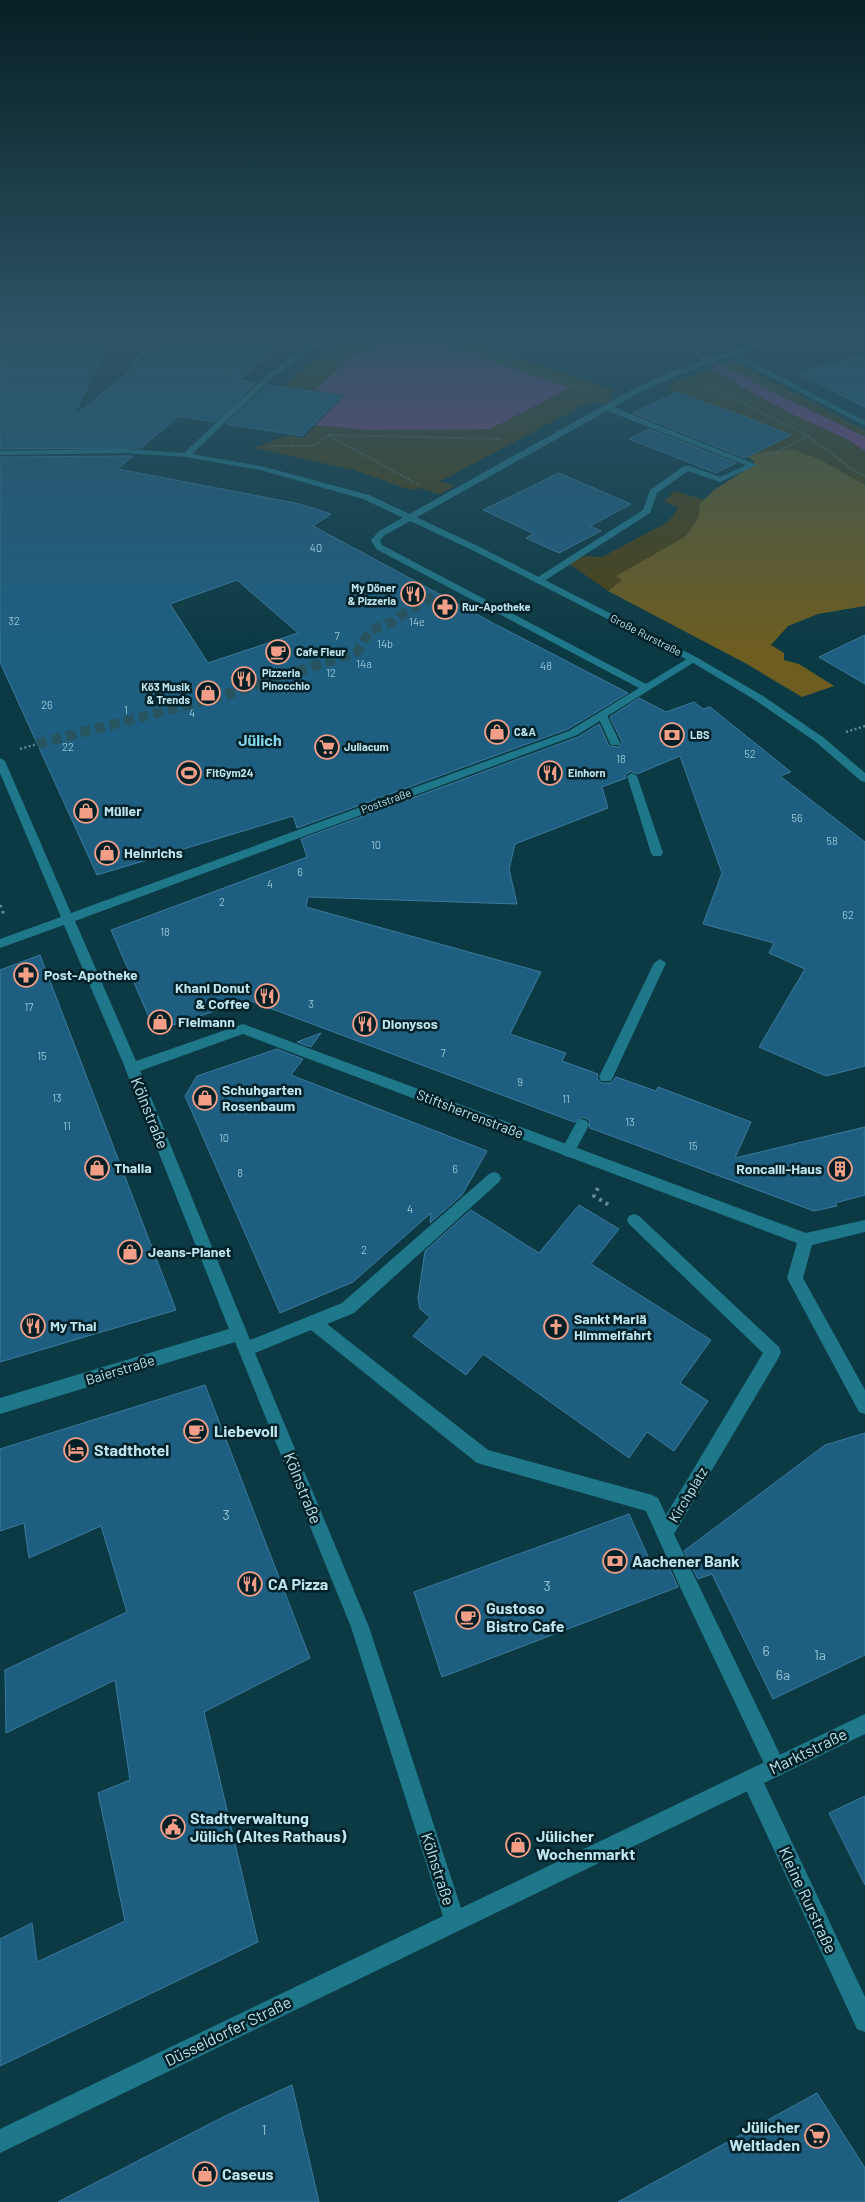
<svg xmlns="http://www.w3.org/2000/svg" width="865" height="2202" font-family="Barlow,sans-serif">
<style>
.green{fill:#4c4114}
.forest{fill:#6d5d21}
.water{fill:#934384}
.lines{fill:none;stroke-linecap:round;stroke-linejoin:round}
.stream{fill:#934384;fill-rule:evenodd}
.building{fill:#1e5f81;stroke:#3b7a9c;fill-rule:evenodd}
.pedestrian-tunnel{stroke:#27545e;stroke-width:10;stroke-dasharray:10 5;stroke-linecap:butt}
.path-far3{stroke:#5f8993;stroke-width:2;stroke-dasharray:1 2;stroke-linecap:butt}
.path-far2{stroke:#5f8993;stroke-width:2.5;stroke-dasharray:2 2.5;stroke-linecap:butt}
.path-far1{stroke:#5f8993;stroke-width:3;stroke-dasharray:2.5 4;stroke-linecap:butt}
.path{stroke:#5f8993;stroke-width:4;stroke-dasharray:3 4.5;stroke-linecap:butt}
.service{fill:#1f788a;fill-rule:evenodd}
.pedestrian{fill:#1f788a;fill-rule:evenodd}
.minor{fill:#1f788a;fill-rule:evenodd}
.secondary{fill:#1f788a;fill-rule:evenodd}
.labels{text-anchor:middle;stroke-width:5;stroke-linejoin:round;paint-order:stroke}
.number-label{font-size:11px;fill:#96c3d3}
.far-poi-label{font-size:11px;font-weight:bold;fill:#bee4ee;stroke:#002027;text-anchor:start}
.far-street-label{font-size:11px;fill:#bee4ee;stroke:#002027}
.poi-label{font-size:14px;font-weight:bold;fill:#bee4ee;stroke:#002027;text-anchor:start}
.street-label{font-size:14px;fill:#bee4ee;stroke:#002027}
.near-number-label{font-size:14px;fill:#96c3d3}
.far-district-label{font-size:16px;font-weight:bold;fill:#87d8ec;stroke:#002027}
.near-street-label{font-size:16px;fill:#bee4ee;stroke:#002027}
.near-poi-label{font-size:16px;font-weight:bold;fill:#bee4ee;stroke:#002027;text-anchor:start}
</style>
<rect width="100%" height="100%" fill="#0c3a44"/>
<g class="green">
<path d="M354,339h107l148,49 5,2 -7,5 5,5 -5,3 -18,-1 -150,80 17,3 -16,9 -21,-6 -9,2 -56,-20 -100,-22 34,-13 16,3 40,-43 -60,-9 26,-24z"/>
<path d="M735,361l130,69v74l-112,-39 1,-4 -7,-5 44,-21 -124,-47 12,-8z"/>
<path d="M674,491l31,9 -5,4 -2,14 -12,18 -69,40 5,4 -14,11 -40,-28 10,-7 24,1 66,-35 11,-15 -15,-5z"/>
</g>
<path class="forest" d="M794,450l25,9 46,26v121l-47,8 -30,12 -17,19 13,8v7l15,4 35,22 -32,11 -57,-34 -137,-72 14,-11 -6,-4 70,-40 12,-18 2,-14 14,-14 39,-25 1,-4 -7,-5 24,-5z"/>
<g class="water">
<path d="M391,339h37l142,49 -80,41 -123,1 -51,-5 29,-30 -30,-5 36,-32z"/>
<path d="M721,366l30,13 1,3 113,55v14l-18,-12 -49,-22 -56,-30 -3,-4 -28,-14z"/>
</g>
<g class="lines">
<path class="stream" d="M713,339h7l-21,14 34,19v2h-4l-37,-21z"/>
</g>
<g class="building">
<path d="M0,339h110l-37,78 94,-76 32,5 9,-7h71l-9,8h5l-36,33 17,3 -42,39 -35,-6 -38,32 -141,1z"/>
<path d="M865,355v52l-66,-34z"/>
<path d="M268,385l74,11 -40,40 -76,-12z"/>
<path d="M677,392l68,25 46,18 -46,23 -112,-45z"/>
<path d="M649,429l87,34 -20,10 -87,-34z"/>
<path d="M133,456l-15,13 182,35 31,10 -18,12 178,96 137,71 -60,36 -271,99 -4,-12 -196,59 -97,-213v-205zM237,580l61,53 -90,30 -38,-59z"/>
<path d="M559,473l72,31 -41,22 11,5 -42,22 -33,-15 8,-4 -51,-24z"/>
<path d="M865,635v49l-46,-27z"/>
<path d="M639,698l27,14 28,-10 9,7 7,-2 81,65 -11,4 85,66v224l-39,10 -67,-29 46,-78 -36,-16 5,-10 -71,-19 19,-51 -42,-117 -43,18 -6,-3 -6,4 1,3 -24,9 6,21 -93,36 -6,25 8,35 -209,-7 -2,10 235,65 -31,62 56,19 -4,8 36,13 -1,4 4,5h10l5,-6 40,14 2,-4 93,35 -16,36 130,-31v68l-30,8 2,3 -23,5 -224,-83 -1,-8 -6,-3 -9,5 -326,-122 -93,31 -44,-101 196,-73 -6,-18 277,-102 21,-13 10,22 10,1 3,-5 -12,-25z"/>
<path d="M40,955l136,355 -176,52v-392z"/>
<path d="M321,1033l-10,14 -14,-5z"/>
<path d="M277,1049l26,10 -12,16 196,76 -25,44 -32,28 1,-10 -78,69 -73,31 -95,-217 12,-20z"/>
<path d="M579,1205l40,24 -28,35 120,76 -31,43 28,18 -34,50 -27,-19 -18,26 -146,-104 -17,21 -53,-39 17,-19 -10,-8 -2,-11 7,-47 46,-41 68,43z"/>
<path d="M205,1385l105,273 -106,54 54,230 -258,124v-127l32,-16 5,39 88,-41 -27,-128 32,-13 -15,-100 -109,53 -1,-63 122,-58 -26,-86 -72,32 -5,-35 -24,8v-82z"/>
<path d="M865,1433v222l-92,44 -61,-125 -14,5 -14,-28 141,-106z"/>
<path d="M629,1514l26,58 12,-9 11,24 -236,90 -28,-85z"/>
<path d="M865,1796v89l-36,-72z"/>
<path d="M292,2085l27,117h-261l167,-86z"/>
<path d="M817,2093l48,75v34h-247z"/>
</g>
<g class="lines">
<path class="pedestrian-tunnel" d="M37,744l182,-47 138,-45 13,-21 22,-9 15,-11 31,-17"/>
<g class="path-far3">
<path d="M436,339l154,52"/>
<path d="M198,369l39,6"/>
<path d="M706,386l96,46 53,39 10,5"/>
<path d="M329,436l92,50"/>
<path d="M269,446h45l15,-11 173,4"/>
<path d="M771,455l38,-19"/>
</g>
<g class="path-far2">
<path d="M846,732l19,-6"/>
<path d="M20,749l17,-5"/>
</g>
<path class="path-far1" d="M0,905l5,12"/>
<path class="path" d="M598,1188l-4,8 18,11"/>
<g class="service">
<path d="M148,339h7l-19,25h-4l-1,-1z"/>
<path d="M284,339h10l19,8 -5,1z"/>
<path d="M605,406h6l146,59 -37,17 -32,-11 -31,22 -7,20 -109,70h-6v-4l108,-69 7,-20 34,-24h6l30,11 26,-12 -141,-55z"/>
<path d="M602,712l5,3 13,28 -1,2h-8l-1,-2 -13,-28z"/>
<path d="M632,773l5,3 26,77 -2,3h-8l-2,-3 -24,-77z"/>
<path d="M660,959l6,4 -53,114 -2,4h-10l-2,-4 55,-114z"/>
<path d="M582,1119l5,2 2,4 -16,30 -5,2 -5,-2 -2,-4 2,-4 14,-26z"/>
</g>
<path class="pedestrian" d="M132,1063l5,1 2,4 111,272 92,-37 147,-129 5,-2 5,2 2,4 -2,4 -145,131 -27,11 161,126 164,45 6,3 8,17 97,-162 -134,-129 -2,-4 2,-4 5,-2 5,2 140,131 2,5 -2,5 -105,177 112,233 -3,7 -7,3 -7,-3 -88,-185 -35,-78 -169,-48 -166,-133 -56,23 114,274 92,281 283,-136 7,-3 7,3 3,7 -3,7 -758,367v-24l443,-213 -92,-289 -116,-285 -235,72v-16l229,-69 -104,-261 2,-4z"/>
<g class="minor">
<path d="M767,339h10l-40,15 128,67v5l-135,-70 -51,19 -38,17 -256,143 -5,5 2,5 264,139 44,-27h6v4l-119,74 -502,186 61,140 107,-37 563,209 59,-13v12l-53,13 -9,33 62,112v24l-6,-2 -72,-134 10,-35 -554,-209 -106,38h-10l-63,-147 -64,23v-9l61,-22 -61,-144v-15l5,3 66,152 498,-182 70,-43 -263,-139 -5,-9 8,-9 256,-143 38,-17z"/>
<path d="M865,1714v20l-101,49 101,214v35l-8,-3 -116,-250 3,-7z"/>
</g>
<path class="secondary" d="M321,339h8l-39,25 -18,14 -80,76 69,12 108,29 109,51 218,111 67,39 61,42 41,35v9l-4,-1 -45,-39 -61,-42 -65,-39 -218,-111 -109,-51 -103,-29 -74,-13 -63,-4 -123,2v-4l123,-2 61,4c44,-41 84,-85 137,-114z"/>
</g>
<linearGradient id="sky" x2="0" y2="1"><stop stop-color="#072025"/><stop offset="0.52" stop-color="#2e5567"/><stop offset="1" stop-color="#2e5567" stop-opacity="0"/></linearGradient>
<rect width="865" height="647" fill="url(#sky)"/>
<defs>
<g id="restaurant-ring" transform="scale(1.25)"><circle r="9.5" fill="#002027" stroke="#f49e88" stroke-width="1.5"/><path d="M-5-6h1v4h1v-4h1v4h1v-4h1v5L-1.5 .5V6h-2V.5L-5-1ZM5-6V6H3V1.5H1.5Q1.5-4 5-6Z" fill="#f49e88"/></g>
<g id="pharmacy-ring" transform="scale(1.25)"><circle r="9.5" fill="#002027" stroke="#f49e88" stroke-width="1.5"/><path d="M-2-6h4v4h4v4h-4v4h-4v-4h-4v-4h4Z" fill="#f49e88"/></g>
<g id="cafe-ring" transform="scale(1.25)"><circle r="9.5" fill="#002027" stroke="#f49e88" stroke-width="1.5"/><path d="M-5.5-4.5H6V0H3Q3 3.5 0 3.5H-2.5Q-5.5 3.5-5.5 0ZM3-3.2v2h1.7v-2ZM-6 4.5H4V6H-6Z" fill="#f49e88"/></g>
<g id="shop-ring" transform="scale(1.25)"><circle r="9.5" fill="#002027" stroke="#f49e88" stroke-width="1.5"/><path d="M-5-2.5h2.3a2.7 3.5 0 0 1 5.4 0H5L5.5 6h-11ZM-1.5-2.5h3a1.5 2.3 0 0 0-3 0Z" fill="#f49e88"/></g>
<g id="bank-ring" transform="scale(1.25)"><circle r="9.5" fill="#002027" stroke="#f49e88" stroke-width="1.5"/><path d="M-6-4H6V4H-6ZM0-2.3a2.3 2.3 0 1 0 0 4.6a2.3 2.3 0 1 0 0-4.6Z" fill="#f49e88"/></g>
<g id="supermarket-ring" transform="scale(1.25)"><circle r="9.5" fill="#002027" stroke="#f49e88" stroke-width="1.5"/><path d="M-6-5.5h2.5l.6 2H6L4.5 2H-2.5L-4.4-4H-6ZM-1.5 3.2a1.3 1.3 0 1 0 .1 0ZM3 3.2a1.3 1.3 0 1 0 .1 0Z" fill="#f49e88"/></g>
<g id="stadium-ring" transform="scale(1.25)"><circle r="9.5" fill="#002027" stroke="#f49e88" stroke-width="1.5"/><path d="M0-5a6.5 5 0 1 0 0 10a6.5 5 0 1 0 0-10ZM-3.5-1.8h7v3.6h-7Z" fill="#f49e88"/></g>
<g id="building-ring" transform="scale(1.25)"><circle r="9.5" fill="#002027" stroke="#f49e88" stroke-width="1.5"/><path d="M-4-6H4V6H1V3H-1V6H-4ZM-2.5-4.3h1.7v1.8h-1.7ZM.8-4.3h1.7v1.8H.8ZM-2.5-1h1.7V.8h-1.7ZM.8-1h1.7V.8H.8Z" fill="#f49e88"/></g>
<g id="church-ring" transform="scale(1.25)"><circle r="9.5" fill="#002027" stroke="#f49e88" stroke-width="1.5"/><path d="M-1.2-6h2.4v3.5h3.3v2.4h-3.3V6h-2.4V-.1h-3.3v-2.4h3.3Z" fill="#f49e88"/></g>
<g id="hotel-ring" transform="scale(1.25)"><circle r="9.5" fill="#002027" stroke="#f49e88" stroke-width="1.5"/><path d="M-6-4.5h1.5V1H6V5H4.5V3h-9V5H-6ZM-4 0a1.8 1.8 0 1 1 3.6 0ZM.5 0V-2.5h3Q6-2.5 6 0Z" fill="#f49e88"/></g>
<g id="civic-ring" transform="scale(1.25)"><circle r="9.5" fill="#002027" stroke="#f49e88" stroke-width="1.5"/><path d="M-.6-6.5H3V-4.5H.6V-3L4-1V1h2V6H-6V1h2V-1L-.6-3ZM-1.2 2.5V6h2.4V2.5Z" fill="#f49e88"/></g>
</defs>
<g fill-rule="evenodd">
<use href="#restaurant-ring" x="413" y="594"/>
<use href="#pharmacy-ring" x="445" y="607"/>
<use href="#cafe-ring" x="278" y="652"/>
<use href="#restaurant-ring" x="244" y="679"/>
<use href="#shop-ring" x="208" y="693"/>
<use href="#shop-ring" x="497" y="732"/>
<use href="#bank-ring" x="672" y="735"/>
<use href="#supermarket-ring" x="327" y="747"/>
<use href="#stadium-ring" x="189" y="773"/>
<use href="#restaurant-ring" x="550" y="773"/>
<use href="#shop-ring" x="86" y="811"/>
<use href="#shop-ring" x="107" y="853"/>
<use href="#pharmacy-ring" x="26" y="975"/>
<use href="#restaurant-ring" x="267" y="996"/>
<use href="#shop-ring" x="160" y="1022"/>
<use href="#restaurant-ring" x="365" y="1024"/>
<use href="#shop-ring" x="205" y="1098"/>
<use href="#shop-ring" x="97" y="1168"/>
<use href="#building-ring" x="840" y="1169"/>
<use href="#shop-ring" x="130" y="1252"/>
<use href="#restaurant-ring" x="33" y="1326"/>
<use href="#church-ring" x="556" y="1327"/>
<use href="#cafe-ring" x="196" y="1431"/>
<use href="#hotel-ring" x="76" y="1450"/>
<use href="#bank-ring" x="615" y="1561"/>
<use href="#restaurant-ring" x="250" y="1584"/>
<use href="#cafe-ring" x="468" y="1617"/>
<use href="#civic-ring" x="173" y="1827"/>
<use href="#shop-ring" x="518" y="1845"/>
<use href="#supermarket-ring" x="817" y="2136"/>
<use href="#shop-ring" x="205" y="2174"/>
</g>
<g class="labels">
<g class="number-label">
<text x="316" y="552">40</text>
<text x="14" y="625">32</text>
<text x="417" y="626">14e</text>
<text x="337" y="640">7</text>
<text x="385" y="648">14b</text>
<text x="364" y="668">14a</text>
<text x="546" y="670">48</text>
<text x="331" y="677">12</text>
<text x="47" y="709">26</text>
<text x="126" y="714">1</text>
<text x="192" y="717">4</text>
<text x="68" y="751">22</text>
<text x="750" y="758">52</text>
<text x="621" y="763">18</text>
<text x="797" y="822">56</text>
<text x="832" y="845">58</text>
<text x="376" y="849">10</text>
<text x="300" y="876">6</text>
<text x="270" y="888">4</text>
<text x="222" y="906">2</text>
<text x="848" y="919">62</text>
<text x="165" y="936">18</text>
<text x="311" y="1008">3</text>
<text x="29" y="1011">17</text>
<text x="443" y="1057">7</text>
<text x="42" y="1060">15</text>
<text x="520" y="1086">9</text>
<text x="57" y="1102">13</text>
<text x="566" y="1103">11</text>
<text x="630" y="1126">13</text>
<text x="67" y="1130">11</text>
<text x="224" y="1142">10</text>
<text x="693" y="1150">15</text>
<text x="455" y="1173">6</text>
<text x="240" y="1177">8</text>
<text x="410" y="1213">4</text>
<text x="364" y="1254">2</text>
</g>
<g class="far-poi-label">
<text x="396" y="592" text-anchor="end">My Döner<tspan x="396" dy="13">&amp; Pizzeria</tspan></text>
<text x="462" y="611">Rur-Apotheke</text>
<text x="296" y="656">Cafe Fleur</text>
<text x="262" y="677">Pizzeria<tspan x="262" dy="13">Pinocchio</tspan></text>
<text x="190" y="691" text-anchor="end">Kö3 Musik<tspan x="190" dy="13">&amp; Trends</tspan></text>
<text x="514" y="736">C&amp;A</text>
<text x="690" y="739">LBS</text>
<text x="344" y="751">Juliacum</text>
<text x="206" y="777">FitGym24</text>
<text x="568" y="777">Einhorn</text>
</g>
<g class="far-street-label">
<text transform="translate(646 635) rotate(27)" y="4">Große Rurstraße</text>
<text transform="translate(386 801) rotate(-20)" y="4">Poststraße</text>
</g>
<g class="poi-label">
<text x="104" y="816">Müller</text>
<text x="124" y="858">Heinrichs</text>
<text x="44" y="980">Post-Apotheke</text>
<text x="250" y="993" text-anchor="end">Khani Donut<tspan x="250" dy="16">&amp; Coffee</tspan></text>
<text x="178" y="1027">Fielmann</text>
<text x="382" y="1029">Dionysos</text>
<text x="222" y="1095">Schuhgarten<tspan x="222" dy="16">Rosenbaum</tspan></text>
<text x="114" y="1173">Thalia</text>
<text x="822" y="1174" text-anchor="end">Roncalli-Haus</text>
<text x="148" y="1257">Jeans-Planet</text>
<text x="574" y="1324">Sankt Mariä<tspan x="574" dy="16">Himmelfahrt</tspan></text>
<text x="50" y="1331">My Thai</text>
</g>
<g class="street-label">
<text transform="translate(470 1114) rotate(21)" y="5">Stiftsherrenstraße</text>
<text transform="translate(120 1370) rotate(-17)" y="5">Baierstraße</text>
<text transform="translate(688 1495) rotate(-59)" y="5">Kirchplatz</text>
</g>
<g class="near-number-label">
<text x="226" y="1520">3</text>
<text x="547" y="1591">3</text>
<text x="766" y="1656">6</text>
<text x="820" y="1660">1a</text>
<text x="783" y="1680">6a</text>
<text x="264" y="2135">1</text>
</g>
<g class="far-district-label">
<text x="260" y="746">Jülich</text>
</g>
<g class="near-street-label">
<text transform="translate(150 1113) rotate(68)" y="6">Kölnstraße</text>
<text transform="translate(303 1488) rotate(68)" y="6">Kölnstraße</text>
<text transform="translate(808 1751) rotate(-26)" y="6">Marktstraße</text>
<text transform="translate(438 1869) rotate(72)" y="6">Kölnstraße</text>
<text transform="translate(808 1900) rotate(65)" y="6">Kleine Rurstraße</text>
<text transform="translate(228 2031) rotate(-26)" y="6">Düsseldorfer Straße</text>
</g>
<g class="near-poi-label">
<text x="214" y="1437">Liebevoll</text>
<text x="94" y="1456">Stadthotel</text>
<text x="632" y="1567">Aachener Bank</text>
<text x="268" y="1590">CA Pizza</text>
<text x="486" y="1614">Gustoso<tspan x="486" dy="18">Bistro Cafe</tspan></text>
<text x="190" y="1824">Stadtverwaltung<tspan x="190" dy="18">Jülich (Altes Rathaus)</tspan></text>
<text x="536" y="1842">Jülicher<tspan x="536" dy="18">Wochenmarkt</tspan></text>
<text x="800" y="2133" text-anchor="end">Jülicher<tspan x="800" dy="18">Weltladen</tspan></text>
<text x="222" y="2180">Caseus</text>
</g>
</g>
</svg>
